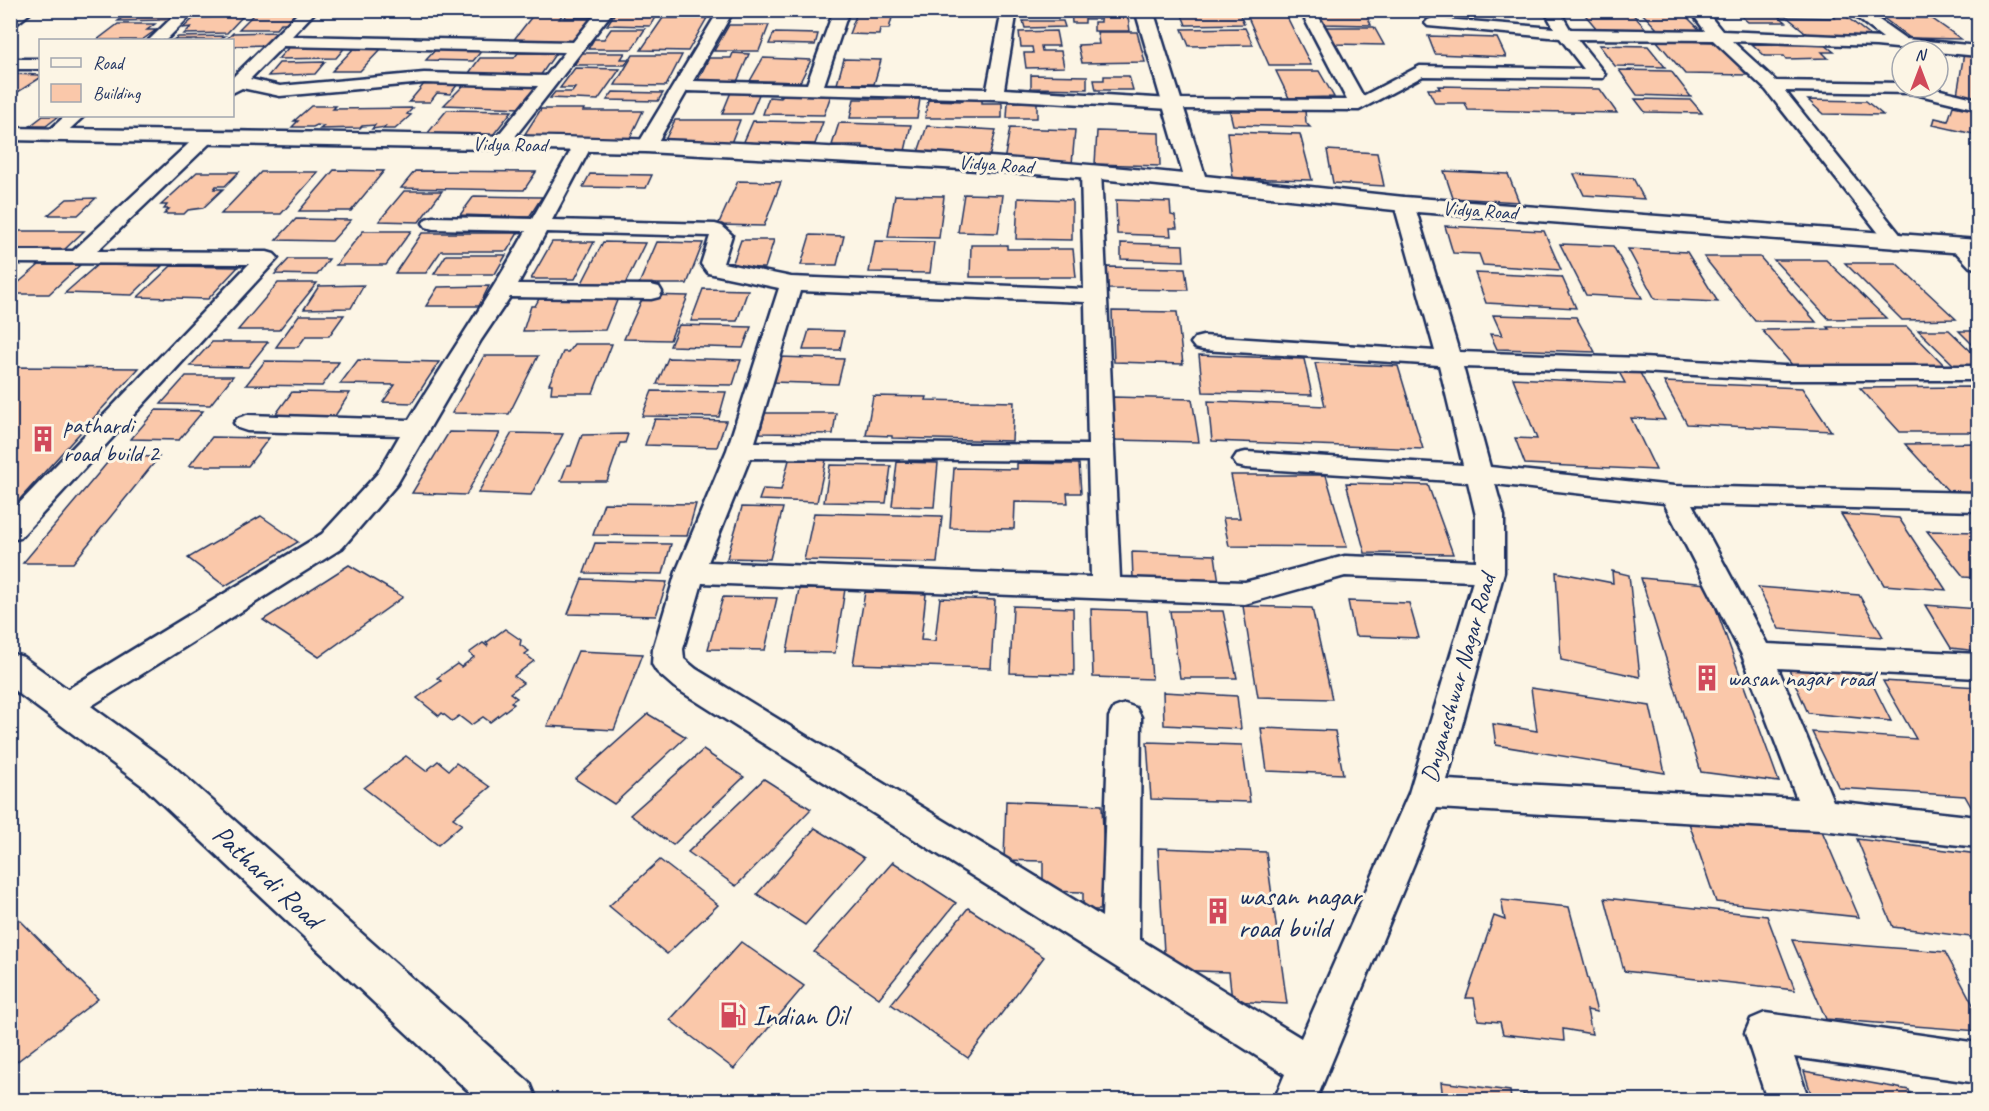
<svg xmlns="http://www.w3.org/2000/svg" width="1989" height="1111" font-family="Caveat,sans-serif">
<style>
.building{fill:#fac8aa;stroke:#1b2f5e;stroke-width:1.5}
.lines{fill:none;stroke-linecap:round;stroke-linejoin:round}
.street-casing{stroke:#1b2f5e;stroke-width:5}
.secondary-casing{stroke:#1b2f5e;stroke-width:5}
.primary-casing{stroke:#1b2f5e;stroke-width:5}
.street{fill:#fcf5e5;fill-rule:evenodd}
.secondary{fill:#fcf5e5;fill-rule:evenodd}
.primary{fill:#fcf5e5;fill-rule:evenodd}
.labels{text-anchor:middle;stroke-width:6;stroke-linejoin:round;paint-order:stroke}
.far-street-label{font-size:20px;fill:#1b2f5e;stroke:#fcf5e5}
.poi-label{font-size:24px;fill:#1b2f5e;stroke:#fcf5e5;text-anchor:start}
.street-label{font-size:24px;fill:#1b2f5e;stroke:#fcf5e5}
.near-street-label{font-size:28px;fill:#1b2f5e;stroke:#fcf5e5}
.near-poi-label{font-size:28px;fill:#1b2f5e;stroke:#fcf5e5;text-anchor:start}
</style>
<rect width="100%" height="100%" fill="#fcf5e5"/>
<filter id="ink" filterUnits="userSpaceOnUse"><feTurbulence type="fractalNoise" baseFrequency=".0167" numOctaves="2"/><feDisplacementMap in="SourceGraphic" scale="12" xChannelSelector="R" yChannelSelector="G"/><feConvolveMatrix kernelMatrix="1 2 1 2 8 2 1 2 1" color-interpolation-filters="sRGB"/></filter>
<g filter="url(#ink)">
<g class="building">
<path d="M180,10l-12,10 -50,1 13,-10z"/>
<path d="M205,10h43l-5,5h-44z"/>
<path d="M258,10h40l-11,13h-6l-5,6h-37z"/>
<path d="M537,10h29l-7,9h32l-16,23h-63z"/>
<path d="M570,10h33l-6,8h-33z"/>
<path d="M617,10h42l-9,16 -43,-1z"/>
<path d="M858,10h36l-5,19h-9l-1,6 -30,-1z"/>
<path d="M1071,10h56l3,21h-36v-9h7v-3h-16v4h-13z"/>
<path d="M1180,10h58l6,14 -58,1z"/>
<path d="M1581,10h48l18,20 -50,-1z"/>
<path d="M1639,10h41l20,20h-42z"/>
<path d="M1869,10h48l6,5 -49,-1z"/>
<path d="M1735,11h38l13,11h-38z"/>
<path d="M1317,12l49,1 5,12 -49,-1z"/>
<path d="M1831,14h12l29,23 -62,-1 -23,-19 48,1z"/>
<path d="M1247,15h39l25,50h-42z"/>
<path d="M243,16l-16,17 -43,1 7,-7 -8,1 11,-10z"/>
<path d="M1882,17l49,1 30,21 -51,-1z"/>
<path d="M663,18h44l-19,33 -47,-1z"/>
<path d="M1023,21h40l2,6 -40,1z"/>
<path d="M118,24h37l-8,6h9l-14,10h-45z"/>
<path d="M729,25h40l-10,26h-45z"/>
<path d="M1323,27h51l10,18 -52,-1z"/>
<path d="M1245,28l8,17 -64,1 -7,-17z"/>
<path d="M611,29h34l-13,20h-44l6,-10h10z"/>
<path d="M1056,31l3,15h-18l1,5h19l3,16 -38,1 -2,-15h9l-1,-6h-11l-2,-15z"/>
<path d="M280,32l-11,13 -37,1v-6h-6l7,-7z"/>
<path d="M1097,32h40l8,30 -63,1 -4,-18 21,-1z"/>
<path d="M774,33l44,1 -3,11 -46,-1z"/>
<path d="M225,36l-5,4h-47l5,-3z"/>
<path d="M1428,36l69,2 9,19 -71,-3z"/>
<path d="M1656,40l60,2 31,33 -62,-1z"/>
<path d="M348,44l-12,14 -58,1 13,-14z"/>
<path d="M1752,44l73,1 9,7h-12l6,6 -42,1 -2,-3h-19z"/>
<path d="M1599,45l49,1 17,21 -50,-1z"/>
<path d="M356,46h28l-24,25h-28z"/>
<path d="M438,47l46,1 -11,13 -47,-1z"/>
<path d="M518,53h38l-16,23 -74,1 14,-19h34z"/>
<path d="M582,53h43l-4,6h8l-4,6h-51z"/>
<path d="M733,53l16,1 -13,30h-40l13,-26h22z"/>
<path d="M1964,53l14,3v43l-21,-4z"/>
<path d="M633,55h49l-16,31 -51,-1z"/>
<path d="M763,58l48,2 -11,22 -50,-1z"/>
<path d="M844,59l37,1 -7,24h-37z"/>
<path d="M325,62l-10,12 -47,2 11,-13z"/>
<path d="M575,68l45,1 -22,31 -48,-2 5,-6h17l3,-4h-15z"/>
<path d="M1619,70l52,1 20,26 -54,-2z"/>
<path d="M1276,71h43l15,26 -45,1z"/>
<path d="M10,74l30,1v3l-22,14h-8z"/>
<path d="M1031,75l56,1v13l-56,-1z"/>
<path d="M1104,76h25l4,14h-37l-2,-10h10z"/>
<path d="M424,84h34l-8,10 -13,-1 -7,9h-21z"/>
<path d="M465,84l74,3 -18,21 -77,-3z"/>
<path d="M1438,86l162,3 17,24 -149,-3 -3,-7h-30l-7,-14h12z"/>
<path d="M613,92l50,1 -5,8 -51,-1z"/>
<path d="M731,92h29l-9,22h-29z"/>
<path d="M783,94l48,1 -7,20 -61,-1 6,-17 12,1z"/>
<path d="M964,97h18v6h20v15h-77l3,-18 35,1z"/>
<path d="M854,99h66l-3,19h-67z"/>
<path d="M1635,99l56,1 11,13 -57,-1z"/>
<path d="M1808,100l58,1 17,14 -60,-1z"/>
<path d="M1008,102h29v16h-30z"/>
<path d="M311,106h25l-3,3 80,-1 -6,6 4,1 -16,14h-12l2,-2 -13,2 3,-4 -13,1 -2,2 -40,1 4,-3 -7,-1 -4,2h-21l6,-6h-4z"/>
<path d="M1953,106l25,5v24l-45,-10 2,-7 13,3z"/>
<path d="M1229,108l76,2 1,13 4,4 -77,-2z"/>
<path d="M541,109h43l-1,2h60l-14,29h-108z"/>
<path d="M447,110l65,1 -19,24 -66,-1z"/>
<path d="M43,116h16l-13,10h-16z"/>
<path d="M675,120h65l-9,23 -67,-1z"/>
<path d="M753,121l70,1 -8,22 -56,-1 -1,3h-16z"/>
<path d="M839,123l72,2 -6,26h-44l2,-6h-31z"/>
<path d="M927,126l69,4 -7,28 -72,-3z"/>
<path d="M1010,128l65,2 -3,34 -68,-3z"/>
<path d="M1097,131l62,2 1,33 -65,-2z"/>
<path d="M1227,132l73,2 12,46 -79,-2z"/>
<path d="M1327,150l50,3 7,33 -51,-3z"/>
<path d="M334,170l50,1 -33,40h-52z"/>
<path d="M415,171l121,1 -12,18 -123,-2z"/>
<path d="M1444,171l64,3 11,28 -66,-4z"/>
<path d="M197,172h42l-14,14h-9l-2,3h9l-20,19 -15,2 -4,4h-20l5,-5h-5l3,-4h-6z"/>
<path d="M261,172h57l-37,42h-60z"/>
<path d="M590,174l62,1 -6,13 -63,-1z"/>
<path d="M1574,174l59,4 11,21 -60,-4z"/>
<path d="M738,181l43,1 -17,44 -46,-1z"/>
<path d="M404,191h38l-23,31 -40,-1z"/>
<path d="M964,194l39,1 -5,38 -40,-1z"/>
<path d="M895,195l49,1 -5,42 -51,-1z"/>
<path d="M474,196l68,1 -13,20 -69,-2z"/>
<path d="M96,198l-18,17h-30l19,-16z"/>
<path d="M1018,198l54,2v40l-56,-1z"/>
<path d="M1116,200l54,2 1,13 4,1 2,12h-7l1,8 -54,-2z"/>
<path d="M296,219l55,1 -19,21 -56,-1z"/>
<path d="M1445,226l99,5 17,39 -78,-5 -4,-11 -26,-1z"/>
<path d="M20,231h64l-20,19h-54v-11z"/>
<path d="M363,231h48l-25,34h-50z"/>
<path d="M422,233h96l-11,18h-66l-15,22h-31z"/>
<path d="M810,235l34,1 -7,29h-36z"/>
<path d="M741,240h33l-9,28h-34z"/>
<path d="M875,241l59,1 -4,31 -61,-1z"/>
<path d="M552,242h42l-19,37h-44z"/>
<path d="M603,242l42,1 -20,41 -43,-1z"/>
<path d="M657,242l46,1 -16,41h-48z"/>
<path d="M1121,243l62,2 1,16 -63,-2z"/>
<path d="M1560,244l53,2 29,52 -56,-3z"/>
<path d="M971,245h36v4h66l3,28h-106z"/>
<path d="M1628,249l59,3 31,50 -63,-3z"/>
<path d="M446,255h60l-11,19h-61z"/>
<path d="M1704,257h56l56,65 -61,-1z"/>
<path d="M289,259h40l-12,16 -42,-1z"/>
<path d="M1774,260h52l60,58 -57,1z"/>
<path d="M1845,263h51l60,56 -54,1z"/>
<path d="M39,265h41l-31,29h-39v-4z"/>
<path d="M97,265l65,1 -30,29 -67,-2z"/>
<path d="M171,266l67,1 -30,32 -70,-2z"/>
<path d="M1107,267l78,1 3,22 -80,-1z"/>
<path d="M1475,273l87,4 14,31 -90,-5z"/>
<path d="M278,283h39l-38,47h-41z"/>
<path d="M364,285l-13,23 -47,1 15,-23z"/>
<path d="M489,286l-10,20h-53l12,-19z"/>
<path d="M703,289l45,1 -11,31h-46z"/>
<path d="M644,295l44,1 -18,44 -46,-1z"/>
<path d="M556,296h50l-1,3 13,-1 -13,32 -82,1 8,-25h4l4,-7h16z"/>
<path d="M1112,311l65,1 6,52 -69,-2z"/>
<path d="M299,315h45l-15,21h-23l-8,11h-22z"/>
<path d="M1493,315l83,2 19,35 -98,-3 -7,-15 12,1z"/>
<path d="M679,325l72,2 -8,21 -73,-2z"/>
<path d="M1827,327h80l38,39h-152l-31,-36 67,-1z"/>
<path d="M809,330l35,1 -4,19h-37z"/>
<path d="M1918,330h31l29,28v9h-22z"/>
<path d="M1959,331h19v19z"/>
<path d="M212,342h56l-20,25 -58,-1z"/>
<path d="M574,344h38l-19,49h-42l1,-9h-3l14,-32h5z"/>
<path d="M1199,355l105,4 8,36 -109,-3z"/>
<path d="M484,356h54l-29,58 -57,-1z"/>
<path d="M779,357l65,2 -6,25 -66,-2z"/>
<path d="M668,358l73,2 -8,25 -76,-1z"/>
<path d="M358,360l81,2 -27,41 -29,-1 12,-17 -55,-1z"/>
<path d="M265,361l74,1 -17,24 -76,-1z"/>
<path d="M1315,363l83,3 25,83 -211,-8 -4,-40 117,5z"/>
<path d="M10,367l129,1 -129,142z"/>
<path d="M1619,372l21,1 25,47 -34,-2 25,52 -131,-6 -10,-26 22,1 -24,-61 112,5z"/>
<path d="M186,376h47l-23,29 -49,-1z"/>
<path d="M1664,382l138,6 29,43 -144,-7z"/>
<path d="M1968,387l10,11v34h-78l-40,-44z"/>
<path d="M652,391l74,1 -7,25 -77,-1z"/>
<path d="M292,392l58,1 -17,26 -60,-1z"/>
<path d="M873,396l54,1 -1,3 88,2 -2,39 -120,-3v-2l-26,-1z"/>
<path d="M1112,397l80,2 7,43 -84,-2z"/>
<path d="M156,410l47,1 -24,29 -48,-1z"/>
<path d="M765,413h71l-3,21 -73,-1z"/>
<path d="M655,419l71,2 -9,26 -72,-2z"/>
<path d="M449,432l51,1 -34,62 -54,-2z"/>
<path d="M512,433l51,1 -32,61 -53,-2z"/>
<path d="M628,434l-3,9h-5l-13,38h-46l6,-16h4l11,-30z"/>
<path d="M212,437l57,1 -21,28h-59z"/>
<path d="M1978,443v51h-27l-46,-50z"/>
<path d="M113,456l46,1 -86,106h-50z"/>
<path d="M789,460h37l-9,42 -58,-2 4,-11 18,1z"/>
<path d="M897,462l41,1 -4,44 -42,-1z"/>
<path d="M1017,463l62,1 2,29h-14l1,10 -53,-1 -1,27 -64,-1 4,-60 63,1z"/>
<path d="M830,465l61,1 -5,37 -62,-1z"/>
<path d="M1231,475h95l21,72 -118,-1 -6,-28h17z"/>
<path d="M1346,483l82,2 25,69 -88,-1z"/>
<path d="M604,503l92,1 -9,32 -94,-1z"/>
<path d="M742,507l41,1 -13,51 -43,-1z"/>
<path d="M814,513l128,3 -5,47 -133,-3z"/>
<path d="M1841,514l58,4 47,72 -62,-5z"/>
<path d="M261,516l37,26 -73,44 -37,-28z"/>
<path d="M1927,531l51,1v46l-14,-1z"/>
<path d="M595,543l76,1 -8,30 -79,-1z"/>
<path d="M1132,552l83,3 4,28 -86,-4z"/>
<path d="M349,565l54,32 -84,60 -56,-37z"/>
<path d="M1612,571l17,4 11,102 -79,-17 -5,-88 57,11z"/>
<path d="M1641,578l66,6 72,198 -78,-10z"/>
<path d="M582,579l85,3 -11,34 -88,-2z"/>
<path d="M1758,587l101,8 24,42 -104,-8z"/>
<path d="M799,589h46l-10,64 -48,-1z"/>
<path d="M865,592l61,2 -5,46 14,1 5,-43 55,2 -4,68 -138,-4z"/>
<path d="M723,597l54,1 -12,52 -57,-1z"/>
<path d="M1348,601l61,2 10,35 -64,-2z"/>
<path d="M1925,605l53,4v42l-27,-3z"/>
<path d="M1013,606l60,2 1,67 -64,-2z"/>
<path d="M1243,606l69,2 20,91 -74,-2z"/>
<path d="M1091,609l56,2 5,68 -59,-2z"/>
<path d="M1170,611h53l14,67h-57z"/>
<path d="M505,629l16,11 -1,5 9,6 -4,3 9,7 -20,15 9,7 -13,10 7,5 -6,4 3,2 -24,18 -7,-5 -12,8 -12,-9 -7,5 -10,-8 -3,3 -22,-18 24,-17 -4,-3 20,-14 4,3 13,-10 -5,-4 14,-10 4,3 1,-2 -2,-1z"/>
<path d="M578,651l65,3 -29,76 -67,-4z"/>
<path d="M1787,665l80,8 24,48 -83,-8z"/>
<path d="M1883,681l95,6v132l-13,-23 -126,-8 -27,-56 104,7z"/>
<path d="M1531,688l119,18 15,67 -169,-28 -3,-21 44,7z"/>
<path d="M1163,692l74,4 4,33 -77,-4z"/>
<path d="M648,714l38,23 -72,67 -39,-25z"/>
<path d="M1261,728l74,3 8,43 -76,-3z"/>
<path d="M1147,742l95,3 8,57 -99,-3z"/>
<path d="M703,750l41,27 -71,68 -43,-30z"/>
<path d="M406,756l20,15 12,-10 11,9 7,-7 34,24 -37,31 9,6 -24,21 -74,-57z"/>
<path d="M764,779l47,30 -75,77 -48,-34z"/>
<path d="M1006,801l96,4 4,105h-23v-18l-40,-1v-30l-39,-1z"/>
<path d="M1687,817l135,14 37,86 -143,-15z"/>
<path d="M815,828l49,30 -59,67 -48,-31z"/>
<path d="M1857,839l121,15v84l-85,-11z"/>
<path d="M1158,848l108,4 21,152 -55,-3 -3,-29 -64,-2z"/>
<path d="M660,860l58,45 -51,49 -58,-48z"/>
<path d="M893,862l63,41 -77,95 -65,-46z"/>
<path d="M1605,898l162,18 28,74 -171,-19z"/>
<path d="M1501,900l68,7 28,105 -10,-2 5,24 -29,-5 1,12 -61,-7 -3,-12 -22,-2 -4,-22h-8l28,-82 11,4z"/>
<path d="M968,908l76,49 -76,101 -77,-54z"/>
<path d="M10,910l88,89 -88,68z"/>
<path d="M1792,940l153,12 33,62v17l-152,-12z"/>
<path d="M741,942l63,44 -70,83 -64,-49z"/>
<path d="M1804,1071l105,19 3,10h-99z"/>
<path d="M1441,1082l69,9 1,9h-68z"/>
<path d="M1938,1093l39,7h-36z"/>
<path d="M1523,1094l32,5v1h-31z"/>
</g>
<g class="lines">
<g class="street-casing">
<g id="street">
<path d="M16,10h12l2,3 -15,12 -5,1v-12z"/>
<path d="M180,10h16l-30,30h-17z"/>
<path d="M301,10h16l-25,26 281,6 26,-32h15l-108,138h-12l-3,-4 47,-58 -114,-3 -144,13 -38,-8 -10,5v-15zM283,46l282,6 -19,24 -122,-3 -144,13 -30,-7z"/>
<path d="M719,10h15l-41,71 114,3 27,-74h15l-25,75 163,4 15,-79h15l-13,79 167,10 176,1 -47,-90h15l48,86 57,-30 164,3 -24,-31 -132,-12 -3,-3 3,-3 5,-2 121,10 -10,-18h15l11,19 135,2 -15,-21h15l17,21 161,7 -36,-28h18l41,29 72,7v10l-102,-10 -144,-5 44,40 126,2v4h26l50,12v10l-67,-16 -126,-2 118,147 3,4 -3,4 -7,2 -7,-2 -123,-156 -53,-50 -136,-1 28,35 -2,4 -180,-2 -64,34 -188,-1 -176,-10 -308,-8 -34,59h-14l-2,-4z"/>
<rect x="10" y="59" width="30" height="10"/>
<path d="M65,116h19l-25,23h-12l-3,-4z"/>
<path d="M205,133l6,1 3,4 -3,4 -114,109 170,1 7,2 4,4 -258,280 -10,2v-27l239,-249 -239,-1v-12h63l126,-117z"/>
<path d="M583,139l6,2 3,4 -40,75 163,4 7,2 10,9 -9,28 68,14 293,12 -3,-118 3,-4h14l3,4 19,407 125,4 100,-26 131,5v-45l-8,-34 -222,-14 -9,-2 -4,-6 4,-6 9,-2 217,13 -24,-100 -236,-15 -8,-2 -4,-5 4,-5 8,-2 232,15 -41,-147 3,-4h14l3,4 45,148 183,6 141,8h195v14h-195l-141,-8 -179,-5 27,100 184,19 304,7v18l-286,-7 75,140 211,10v24l-200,-10 55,133 145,16v30l-157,-17 -384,-22 -121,292h-42l11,-26 -611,-387 -17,-15 -5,-8 1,-15 23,-77 51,-122 52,-162 -71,-15 -7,-9 9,-28 -164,-4 -28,52 133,1 8,2 3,5 -3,5 -8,2 -141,-2 -29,43 -84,144 -55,64 -265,167 -11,4 -11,-4 -5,-9 5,-9 267,-163 56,-61 22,-38 -153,-4 -9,-3 -4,-5 4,-5 9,-3 162,5c39,-64 81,-124 117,-189l-93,-2 -7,-2 -3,-4 3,-4 7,-2 99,2 42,-74 3,-4zM800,291l285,11 3,143 -333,-3zM750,458l338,3 3,116 -383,-15zM1495,484l169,19 78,152 55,144 -350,-19 57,-208v-56zM1345,576l128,5 -64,212 -108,245 -162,-99 2,-222 -5,-9 -11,-4 -11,4 -5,9 -7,200 -406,-248 -12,-10 -1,-10 19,-66 543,21z"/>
<path d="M1960,240l7,2 11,9v17l-8,-1 -20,-21 3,-4z"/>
<path d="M1765,1013l213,30v40l-184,-26 15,43h-42l-22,-67 6,-14z"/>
</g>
</g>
<g class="secondary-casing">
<path id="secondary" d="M1135,10h18l52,166 199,21 574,43v14l-574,-43 -313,-33 -129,-9 -316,-17 -636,-12v-12c391,7 784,5 1173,46z"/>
</g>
<g class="primary-casing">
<path id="primary" d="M10,653l13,4 148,107 359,319 7,17h-59l-335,-314 -133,-99z"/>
</g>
<use href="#street" class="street"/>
<use href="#secondary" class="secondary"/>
<use href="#primary" class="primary"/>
</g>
</g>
<defs>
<g id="building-bare" transform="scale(2.07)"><path d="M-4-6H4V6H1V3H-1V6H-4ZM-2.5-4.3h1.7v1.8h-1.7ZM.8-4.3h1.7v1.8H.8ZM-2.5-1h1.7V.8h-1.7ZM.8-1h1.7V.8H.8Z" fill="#d1495b" stroke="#fcf5e5" stroke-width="2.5" paint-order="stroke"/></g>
<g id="fuel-bare" transform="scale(2.07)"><path d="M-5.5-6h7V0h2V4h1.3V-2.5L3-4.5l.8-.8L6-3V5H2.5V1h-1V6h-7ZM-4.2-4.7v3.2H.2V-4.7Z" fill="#d1495b" stroke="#fcf5e5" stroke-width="2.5" paint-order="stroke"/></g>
</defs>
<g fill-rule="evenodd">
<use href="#building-bare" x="43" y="439"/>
<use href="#building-bare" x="1707" y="678"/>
<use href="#building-bare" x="1218" y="911"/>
<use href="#fuel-bare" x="733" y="1015"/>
</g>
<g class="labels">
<g class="far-street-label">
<text transform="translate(510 144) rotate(1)" y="7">Vidya Road</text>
<text transform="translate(996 164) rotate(4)" y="7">Vidya Road</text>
<text transform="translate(1480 210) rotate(4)" y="7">Vidya Road</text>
</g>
<g class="poi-label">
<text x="63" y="433">pathardi<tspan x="63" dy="28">road build 2</tspan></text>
<text x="1727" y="686">wasan nagar road</text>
</g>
<g class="street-label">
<text transform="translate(1458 678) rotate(-74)" y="8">Dnyaneshwar Nagar Road</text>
</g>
<g class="near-street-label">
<text transform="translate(268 876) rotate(43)" y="10">Pathardi Road</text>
</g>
<g class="near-poi-label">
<text x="1238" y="905">wasan nagar<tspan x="1238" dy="32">road build</tspan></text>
<text x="753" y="1025">Indian Oil</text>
</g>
</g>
<rect width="1989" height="1111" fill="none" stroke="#fcf5e5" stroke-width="36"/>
<rect x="18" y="18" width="1953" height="1075" fill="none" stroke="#1b2f5e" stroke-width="2" filter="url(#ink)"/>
<rect x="39" y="39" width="195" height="78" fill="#fcf5e5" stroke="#a2a6af" stroke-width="1.5"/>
<rect x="51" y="58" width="30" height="9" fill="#fcf5e5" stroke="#a2a6af" stroke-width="1.5"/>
<text x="93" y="69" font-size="18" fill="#1b2f5e">Road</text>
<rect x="51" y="84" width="30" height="18" fill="#fac8aa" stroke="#a2a6af" stroke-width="1.5"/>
<text x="93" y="99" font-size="18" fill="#1b2f5e">Building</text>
<g transform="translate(1920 69)"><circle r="28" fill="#fcf5e5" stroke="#a2a6af" stroke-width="1.5"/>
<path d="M0-4.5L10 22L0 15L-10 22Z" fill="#d1495b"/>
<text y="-9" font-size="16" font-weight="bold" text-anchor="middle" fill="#1b2f5e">N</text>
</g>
</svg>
